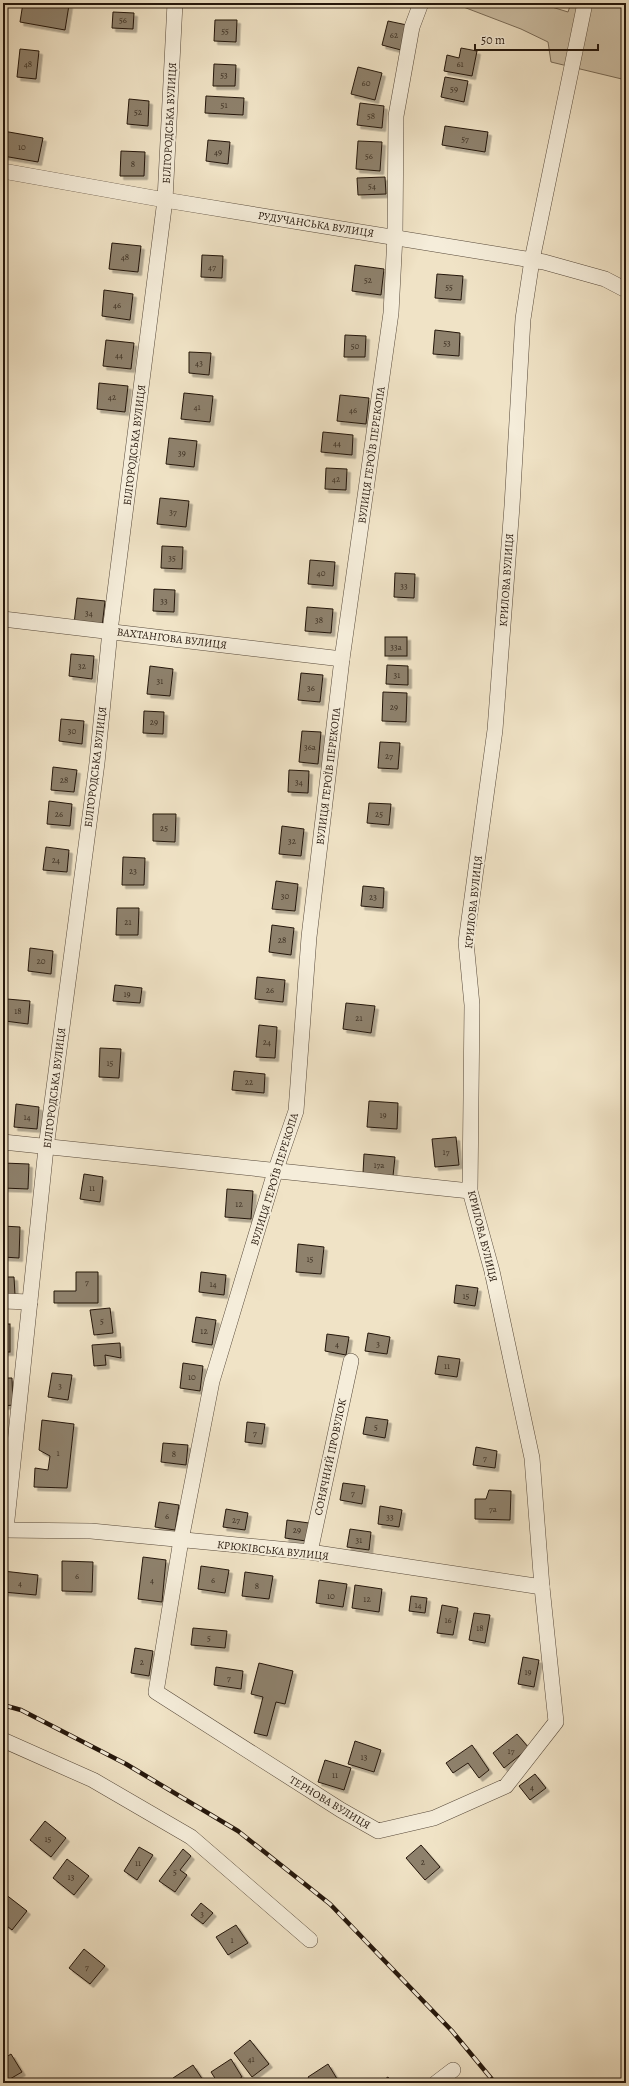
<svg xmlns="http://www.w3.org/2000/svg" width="629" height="2086" font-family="Alegreya,serif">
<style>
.green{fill:#cdc0a6;stroke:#786b58}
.building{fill:#8e816c;stroke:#24160b;filter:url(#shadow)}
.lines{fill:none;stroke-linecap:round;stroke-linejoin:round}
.minor-casing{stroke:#57493a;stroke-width:16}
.minor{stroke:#f5edda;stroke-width:15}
.rail-casing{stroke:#24160b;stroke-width:4.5}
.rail{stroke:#f5edda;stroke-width:3;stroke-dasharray:9;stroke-linecap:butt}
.labels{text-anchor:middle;stroke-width:4;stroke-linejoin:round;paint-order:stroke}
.number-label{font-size:9px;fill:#3e3123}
.street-label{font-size:11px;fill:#24160b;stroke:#f5edda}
</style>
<defs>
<filter id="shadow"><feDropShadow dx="3.5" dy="3.5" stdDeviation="0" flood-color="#0004"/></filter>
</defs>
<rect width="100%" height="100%" fill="#f0e3c6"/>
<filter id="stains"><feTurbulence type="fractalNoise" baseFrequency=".005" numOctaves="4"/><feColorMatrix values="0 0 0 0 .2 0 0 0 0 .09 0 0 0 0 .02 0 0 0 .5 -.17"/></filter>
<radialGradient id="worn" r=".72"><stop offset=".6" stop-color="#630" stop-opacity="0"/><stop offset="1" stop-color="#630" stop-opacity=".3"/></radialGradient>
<path class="green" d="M453,3h86l29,9 3,-9h55v77l-75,-18 -3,-20 -27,-13z"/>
<g class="building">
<path d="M23,3l46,2 -4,25 -45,-8z"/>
<path d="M113,12l21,1 -1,16 -21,-1z"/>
<path d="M215,20h22l-1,22 -22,-1z"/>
<path d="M388,21l19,4 -6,25 -19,-5z"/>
<path d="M461,48l16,3 -5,25 -28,-5 3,-16 12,3z"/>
<path d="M20,49l19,2 -3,28 -19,-2z"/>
<path d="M214,64l22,1 -1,21h-22z"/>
<path d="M358,67l24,6 -7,27 -24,-6z"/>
<path d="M445,77l23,4 -4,21 -23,-5z"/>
<path d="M206,96l38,2 -1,17 -38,-2z"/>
<path d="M129,99l20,2 -1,25 -21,-2z"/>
<path d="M360,103l24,3 -2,22 -25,-3z"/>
<path d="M445,126l43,6 -3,20 -43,-7z"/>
<path d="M3,131l40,7 -5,24 -35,-6z"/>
<path d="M208,140l22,2 -2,22 -22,-3z"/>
<path d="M358,141l24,1 -2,29 -24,-2z"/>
<path d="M121,151l24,1 -1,24h-24z"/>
<path d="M385,177l1,17 -28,1 -1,-17z"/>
<path d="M112,243l29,3 -3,26 -29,-3z"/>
<path d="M202,255l21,1 -1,22 -21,-1z"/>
<path d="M355,265l29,4 -3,26 -29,-4z"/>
<path d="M437,274l26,2 -2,24 -26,-2z"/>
<path d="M104,290l29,4 -3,26 -28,-4z"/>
<path d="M435,330l25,3 -1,23 -26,-2z"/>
<path d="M345,335l21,1 -1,21h-21z"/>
<path d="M106,340l28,3 -3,26 -28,-3z"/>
<path d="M189,352l22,1 -2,22 -20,-2z"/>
<path d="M99,383l29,3 -3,26 -28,-3z"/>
<path d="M184,393l29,3 -3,26 -29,-3z"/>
<path d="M340,395l29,3 -3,26 -29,-3z"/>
<path d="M323,432l30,3 -1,20 -31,-3z"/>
<path d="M169,438l28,3 -3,26 -28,-3z"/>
<path d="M326,468l21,1 -1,21 -21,-1z"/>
<path d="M160,498l29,3 -3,26 -29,-3z"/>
<path d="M162,546l21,1 -1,22 -21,-1z"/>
<path d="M310,560l25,2 -2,24 -25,-2z"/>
<path d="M395,573l20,1 -1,24 -20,-1z"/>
<path d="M154,589l21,1 -1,22 -21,-1z"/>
<path d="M77,598l28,3 -3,26 -28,-3z"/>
<path d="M307,607l26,2 -2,24 -26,-2z"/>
<rect x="385" y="637" width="22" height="19"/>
<path d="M71,654l23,2 -2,23 -23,-3z"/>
<path d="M387,665l21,1v19l-22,-1z"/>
<path d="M150,666l23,3 -3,27 -23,-2z"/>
<path d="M301,673l22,2 -3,27 -22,-2z"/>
<path d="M383,692l24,1 -1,29 -24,-1z"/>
<path d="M144,711l20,1 -1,22 -20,-1z"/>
<path d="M61,719l23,2 -2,23 -23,-3z"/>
<path d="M302,731l19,1 -3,32 -19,-2z"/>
<path d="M380,742l20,1 -2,26 -20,-1z"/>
<path d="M53,767l24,3 -3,22 -23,-2z"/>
<path d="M289,770l20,1 -1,22 -20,-1z"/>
<path d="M49,801l23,3 -2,22 -23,-2z"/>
<path d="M369,803l22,1 -2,21 -22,-2z"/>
<path d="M153,814h23l-1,28 -22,-1z"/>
<path d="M282,826l22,3 -3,27 -22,-2z"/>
<path d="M46,847l23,3 -2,22 -24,-2z"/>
<path d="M123,857l22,1 -1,27h-22z"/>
<path d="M276,881l22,3 -3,27 -23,-2z"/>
<path d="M363,886l21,2 -1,20 -22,-2z"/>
<path d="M117,908h22l-1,27h-22z"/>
<path d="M272,925l22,3 -3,27 -22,-3z"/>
<path d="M30,948l23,3 -2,23 -23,-3z"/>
<path d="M257,977l28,3 -2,22 -28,-3z"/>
<path d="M115,985l27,3 -2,15 -27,-2z"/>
<path d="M7,999l23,2 -2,23 -23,-3z"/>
<path d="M346,1003l29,3 -4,27 -28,-4z"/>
<path d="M259,1025l18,2 -2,31 -19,-1z"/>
<path d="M100,1048l21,1 -2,29 -20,-1z"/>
<path d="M234,1071l31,3 -1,19 -32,-3z"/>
<path d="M369,1101l29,2 -1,26 -30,-2z"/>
<path d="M16,1104l23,3 -2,22 -23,-2z"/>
<path d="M456,1137l3,28 -24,2 -3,-28z"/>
<path d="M364,1154l31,3 -2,19 -30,-3z"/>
<path d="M3,1163l26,1 -1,25 -25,-1z"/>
<path d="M84,1174l19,3 -3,25 -20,-3z"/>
<path d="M227,1189l26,2 -2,28 -26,-2z"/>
<path d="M3,1226l17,1 -1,31 -16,-1z"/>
<path d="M298,1244l26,3 -3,27 -25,-2z"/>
<path d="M76,1272h22v31h-44v-12h22z"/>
<path d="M201,1272l25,3 -2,20 -25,-3z"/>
<path d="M3,1277h11l1,18h-12z"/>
<path d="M456,1285l22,3 -3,18 -21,-3z"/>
<path d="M110,1308l3,25 -19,2 -4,-25z"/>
<path d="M196,1317l20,3 -4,25 -20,-3z"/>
<rect x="3" y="1324" width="7" height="28"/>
<path d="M368,1333l22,4 -3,17 -22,-3z"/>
<path d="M327,1334l22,3 -3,18 -21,-4z"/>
<path d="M120,1343l1,15 -16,-3 1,10 -12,1 -2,-21z"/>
<path d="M438,1356l22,3 -3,18 -22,-3z"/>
<path d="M183,1363l20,3 -3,25 -20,-3z"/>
<path d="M52,1373l20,2 -4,25 -20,-3z"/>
<path d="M3,1378h9l1,27 -10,1z"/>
<path d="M366,1417l22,3 -3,18 -22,-4z"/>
<path d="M42,1420l32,4 -7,64 -33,-1 1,-19 13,2 2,-14 -11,-6z"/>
<path d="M247,1422l18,2 -3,20 -17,-2z"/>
<path d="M163,1443l25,2 -2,20 -25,-3z"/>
<path d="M476,1447l21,4 -2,17 -22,-3z"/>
<path d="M343,1483l22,3 -3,18 -22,-4z"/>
<path d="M489,1490l22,1 -1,29 -35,-1v-20h11z"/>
<path d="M159,1502l20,3 -4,25 -20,-3z"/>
<path d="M380,1506l22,4 -3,17 -21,-3z"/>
<path d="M226,1509l22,4 -3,17 -22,-3z"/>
<path d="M287,1520l22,3 -3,18 -21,-3z"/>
<path d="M350,1529l21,3 -2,18 -22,-3z"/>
<path d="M143,1557l23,3 -4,42 -24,-3z"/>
<path d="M62,1561l31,1 -1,30 -30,-1z"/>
<path d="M201,1566l28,4 -4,23 -27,-4z"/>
<path d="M3,1571l35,4 -2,20 -33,-3z"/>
<path d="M245,1572l28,4 -4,23 -27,-3z"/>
<path d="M319,1580l28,4 -4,23 -27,-4z"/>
<path d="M355,1585l27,4 -3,23 -27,-4z"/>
<path d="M411,1596l16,2 -2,15 -16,-2z"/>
<path d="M442,1605l16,3 -5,27 -16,-2z"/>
<path d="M474,1613l16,2 -5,28 -16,-3z"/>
<path d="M193,1628l34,3 -2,17 -34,-3z"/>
<path d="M135,1648l18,3 -4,25 -18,-3z"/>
<path d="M523,1657l16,3 -5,27 -16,-3z"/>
<path d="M259,1663l34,8 -8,33 -9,-2 -9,34 -13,-3 9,-36 -12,-3z"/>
<path d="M216,1667l27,4 -2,18 -27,-4z"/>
<path d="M517,1734l12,14 -25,20 -11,-15z"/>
<path d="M355,1741l26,9 -7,22 -26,-8z"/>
<path d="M472,1745l17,25 -10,8 -11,-15 -15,10 -7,-10z"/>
<path d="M325,1760l26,8 -7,22 -26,-8z"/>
<path d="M535,1774l11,14 -16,12 -11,-14z"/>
<path d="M45,1821l21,17 -15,19 -21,-17z"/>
<path d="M421,1845l19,22 -15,13 -19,-22z"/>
<path d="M139,1847l14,8 -16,25 -13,-9z"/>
<path d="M183,1849l8,7 -11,14 7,5 -12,17 -16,-11z"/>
<path d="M67,1859l22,17 -15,19 -21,-17z"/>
<path d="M5,1894l22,17 -15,19 -9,-7v-26z"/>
<path d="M201,1903l12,10 -10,11 -12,-9z"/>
<path d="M236,1925l12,18 -20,12 -12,-18z"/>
<path d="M84,1949l21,17 -15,18 -21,-16z"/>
<path d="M250,2040l19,24 -17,13 -18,-24z"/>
<path d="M11,2054l11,18 -19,11v-24z"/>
<path d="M231,2059l11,18 -9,6h-15l-7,-11z"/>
<path d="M328,2064l11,18 -27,1 -4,-6z"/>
<path d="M193,2065l12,18h-29l-3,-5z"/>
<path d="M388,2077l4,6h-13z"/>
</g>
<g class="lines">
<g class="minor-casing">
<g id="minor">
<path d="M421,3l-9,24 -16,89 -1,120 -4,77 -49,346 -33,278 -13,174 -21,61 -63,209 -31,159 -25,152 185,118 37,21 56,-13 72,-32 50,-64 -14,-135 -10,-129 -40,-187 -22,-80 2,-186 -6,-63 29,-212 17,-224 11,-187 9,-59 53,-257"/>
<path d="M3,171l162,29 379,62 61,17 21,11"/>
<path d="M3,619l339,40"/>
<path d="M3,1142l467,49"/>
<path d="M3,1301l27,1"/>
<path d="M6,1529l40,-381 51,-385 13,-132 55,-431 10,-197"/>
<path d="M3,1530l88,1 219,21 232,35"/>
<path d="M310,1552l41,-191"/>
<path d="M3,1740l90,40 98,57 119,103"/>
<path d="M436,2083l17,-13"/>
</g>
</g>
<use href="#minor" class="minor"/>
<g class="rail-casing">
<path id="rail" d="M3,1705l18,5 105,54 112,67 92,73 122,127 43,52"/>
</g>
<use href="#rail" class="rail"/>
</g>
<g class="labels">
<g class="number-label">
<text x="123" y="23">56</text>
<text x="225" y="34">55</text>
<text x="394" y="38">62</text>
<text x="28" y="67">48</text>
<text x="460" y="67">61</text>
<text x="224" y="78">53</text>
<text x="366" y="86">60</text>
<text x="454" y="92">59</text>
<text x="224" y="108">51</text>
<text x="138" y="115">52</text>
<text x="371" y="119">58</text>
<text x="465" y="142">57</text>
<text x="22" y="150">10</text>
<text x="218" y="155">49</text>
<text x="369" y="159">56</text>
<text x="133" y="167">8</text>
<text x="372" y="189">54</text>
<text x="125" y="260">48</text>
<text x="212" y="270">47</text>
<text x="368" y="283">52</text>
<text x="449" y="290">55</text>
<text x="117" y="308">46</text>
<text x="447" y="346">53</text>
<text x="355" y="349">50</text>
<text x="119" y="358">44</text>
<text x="199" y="366">43</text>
<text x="112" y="400">42</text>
<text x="197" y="410">41</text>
<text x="353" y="413">46</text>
<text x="337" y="446">44</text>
<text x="182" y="456">39</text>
<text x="336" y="482">42</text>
<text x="173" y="515">37</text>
<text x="172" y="561">35</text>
<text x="321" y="576">40</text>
<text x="404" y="589">33</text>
<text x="164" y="604">33</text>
<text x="89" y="616">34</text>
<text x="319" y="623">38</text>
<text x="396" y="650">33а</text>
<text x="82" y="669">32</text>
<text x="397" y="678">31</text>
<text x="160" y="684">31</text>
<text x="311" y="691">36</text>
<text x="394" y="710">29</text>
<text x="154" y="725">29</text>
<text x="72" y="734">30</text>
<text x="310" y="750">36а</text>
<text x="389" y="759">27</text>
<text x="64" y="783">28</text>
<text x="299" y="785">34</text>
<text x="59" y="817">26</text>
<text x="379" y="817">25</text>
<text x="164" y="831">25</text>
<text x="292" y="844">32</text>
<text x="56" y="863">24</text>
<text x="133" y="874">23</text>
<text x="285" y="899">30</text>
<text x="373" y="900">23</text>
<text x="128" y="925">21</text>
<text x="282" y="943">28</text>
<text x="41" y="964">20</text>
<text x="270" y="993">26</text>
<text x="127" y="997">19</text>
<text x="18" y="1014">18</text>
<text x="359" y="1021">21</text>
<text x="267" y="1045">24</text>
<text x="110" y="1066">15</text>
<text x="249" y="1085">22</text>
<text x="383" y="1118">19</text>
<text x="27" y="1120">14</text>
<text x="446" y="1155">17</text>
<text x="379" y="1168">17а</text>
<text x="92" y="1191">11</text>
<text x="239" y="1207">12</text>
<text x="310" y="1262">15</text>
<text x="87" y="1285">7</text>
<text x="213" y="1287">14</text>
<text x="466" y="1299">15</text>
<text x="102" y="1324">5</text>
<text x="204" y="1334">12</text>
<text x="337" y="1347">4</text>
<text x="378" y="1347">3</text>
<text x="447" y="1369">11</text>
<text x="192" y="1380">10</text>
<text x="60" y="1389">3</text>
<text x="376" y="1430">5</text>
<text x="255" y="1436">7</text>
<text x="58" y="1456">1</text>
<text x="174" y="1457">8</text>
<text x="485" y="1461">7</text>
<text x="353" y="1496">7</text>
<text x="493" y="1512">7а</text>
<text x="167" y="1519">6</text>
<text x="390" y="1520">33</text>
<text x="236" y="1523">27</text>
<text x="297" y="1533">29</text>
<text x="359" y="1543">31</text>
<text x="77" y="1579">6</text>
<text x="152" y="1583">4</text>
<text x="213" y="1583">6</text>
<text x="20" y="1586">4</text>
<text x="257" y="1589">8</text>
<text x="331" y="1599">10</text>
<text x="367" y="1602">12</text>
<text x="418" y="1608">14</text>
<text x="448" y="1623">16</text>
<text x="480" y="1631">18</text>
<text x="209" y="1641">5</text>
<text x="142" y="1665">2</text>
<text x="528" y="1675">19</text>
<text x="229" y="1681">7</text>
<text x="511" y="1754">17</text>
<text x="364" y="1760">13</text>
<text x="335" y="1778">11</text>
<text x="532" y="1790">4</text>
<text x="48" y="1842">15</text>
<text x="423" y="1865">2</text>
<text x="138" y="1866">11</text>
<text x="175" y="1875">5</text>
<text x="71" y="1880">13</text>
<text x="202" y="1917">3</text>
<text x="232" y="1943">1</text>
<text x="87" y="1970">7</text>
<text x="251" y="2062">41</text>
</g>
<g class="street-label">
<text transform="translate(169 123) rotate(-87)" y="4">БІЛГОРОДСЬКА ВУЛИЦЯ</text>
<text transform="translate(316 224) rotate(9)" y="4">РУДУЧАНСЬКА ВУЛИЦЯ</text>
<text transform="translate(134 445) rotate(-83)" y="4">БІЛГОРОДСЬКА ВУЛИЦЯ</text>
<text transform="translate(371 455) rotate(-82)" y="4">ВУЛИЦЯ ГЕРОЇВ ПЕРЕКОПА</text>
<text transform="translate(506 580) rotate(-86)" y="4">КРИЛОВА ВУЛИЦЯ</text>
<text transform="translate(172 638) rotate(7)" y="4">ВАХТАНГОВА ВУЛИЦЯ</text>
<text transform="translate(95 767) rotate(-83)" y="4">БІЛГОРОДСЬКА ВУЛИЦЯ</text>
<text transform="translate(328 776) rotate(-83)" y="4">ВУЛИЦЯ ГЕРОЇВ ПЕРЕКОПА</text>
<text transform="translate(473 902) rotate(-84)" y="4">КРИЛОВА ВУЛИЦЯ</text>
<text transform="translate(54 1088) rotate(-83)" y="4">БІЛГОРОДСЬКА ВУЛИЦЯ</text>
<text transform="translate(274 1179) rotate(-73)" y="4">ВУЛИЦЯ ГЕРОЇВ ПЕРЕКОПА</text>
<text transform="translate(483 1236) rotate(76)" y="4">КРИЛОВА ВУЛИЦЯ</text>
<text transform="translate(330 1457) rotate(-78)" y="4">СОНЯЧНИЙ ПРОВУЛОК</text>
<text transform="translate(273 1550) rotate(6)" y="4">КРЮКІВСЬКА ВУЛИЦЯ</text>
<text transform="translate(330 1802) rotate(31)" y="4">ТЕРНОВА ВУЛИЦЯ</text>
</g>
</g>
<rect width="629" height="2086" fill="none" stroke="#f0e3c6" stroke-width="16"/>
<rect x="4" y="4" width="621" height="2078" fill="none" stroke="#24160b" stroke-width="2"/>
<rect x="8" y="8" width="613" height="2070" fill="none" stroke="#24160b"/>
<path d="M475 44v6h123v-6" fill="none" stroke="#24160b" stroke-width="2"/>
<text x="481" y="44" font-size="12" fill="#24160b" stroke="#f5edda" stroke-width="3" paint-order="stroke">50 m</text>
<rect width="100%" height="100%" filter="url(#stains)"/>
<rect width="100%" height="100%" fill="url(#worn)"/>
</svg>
